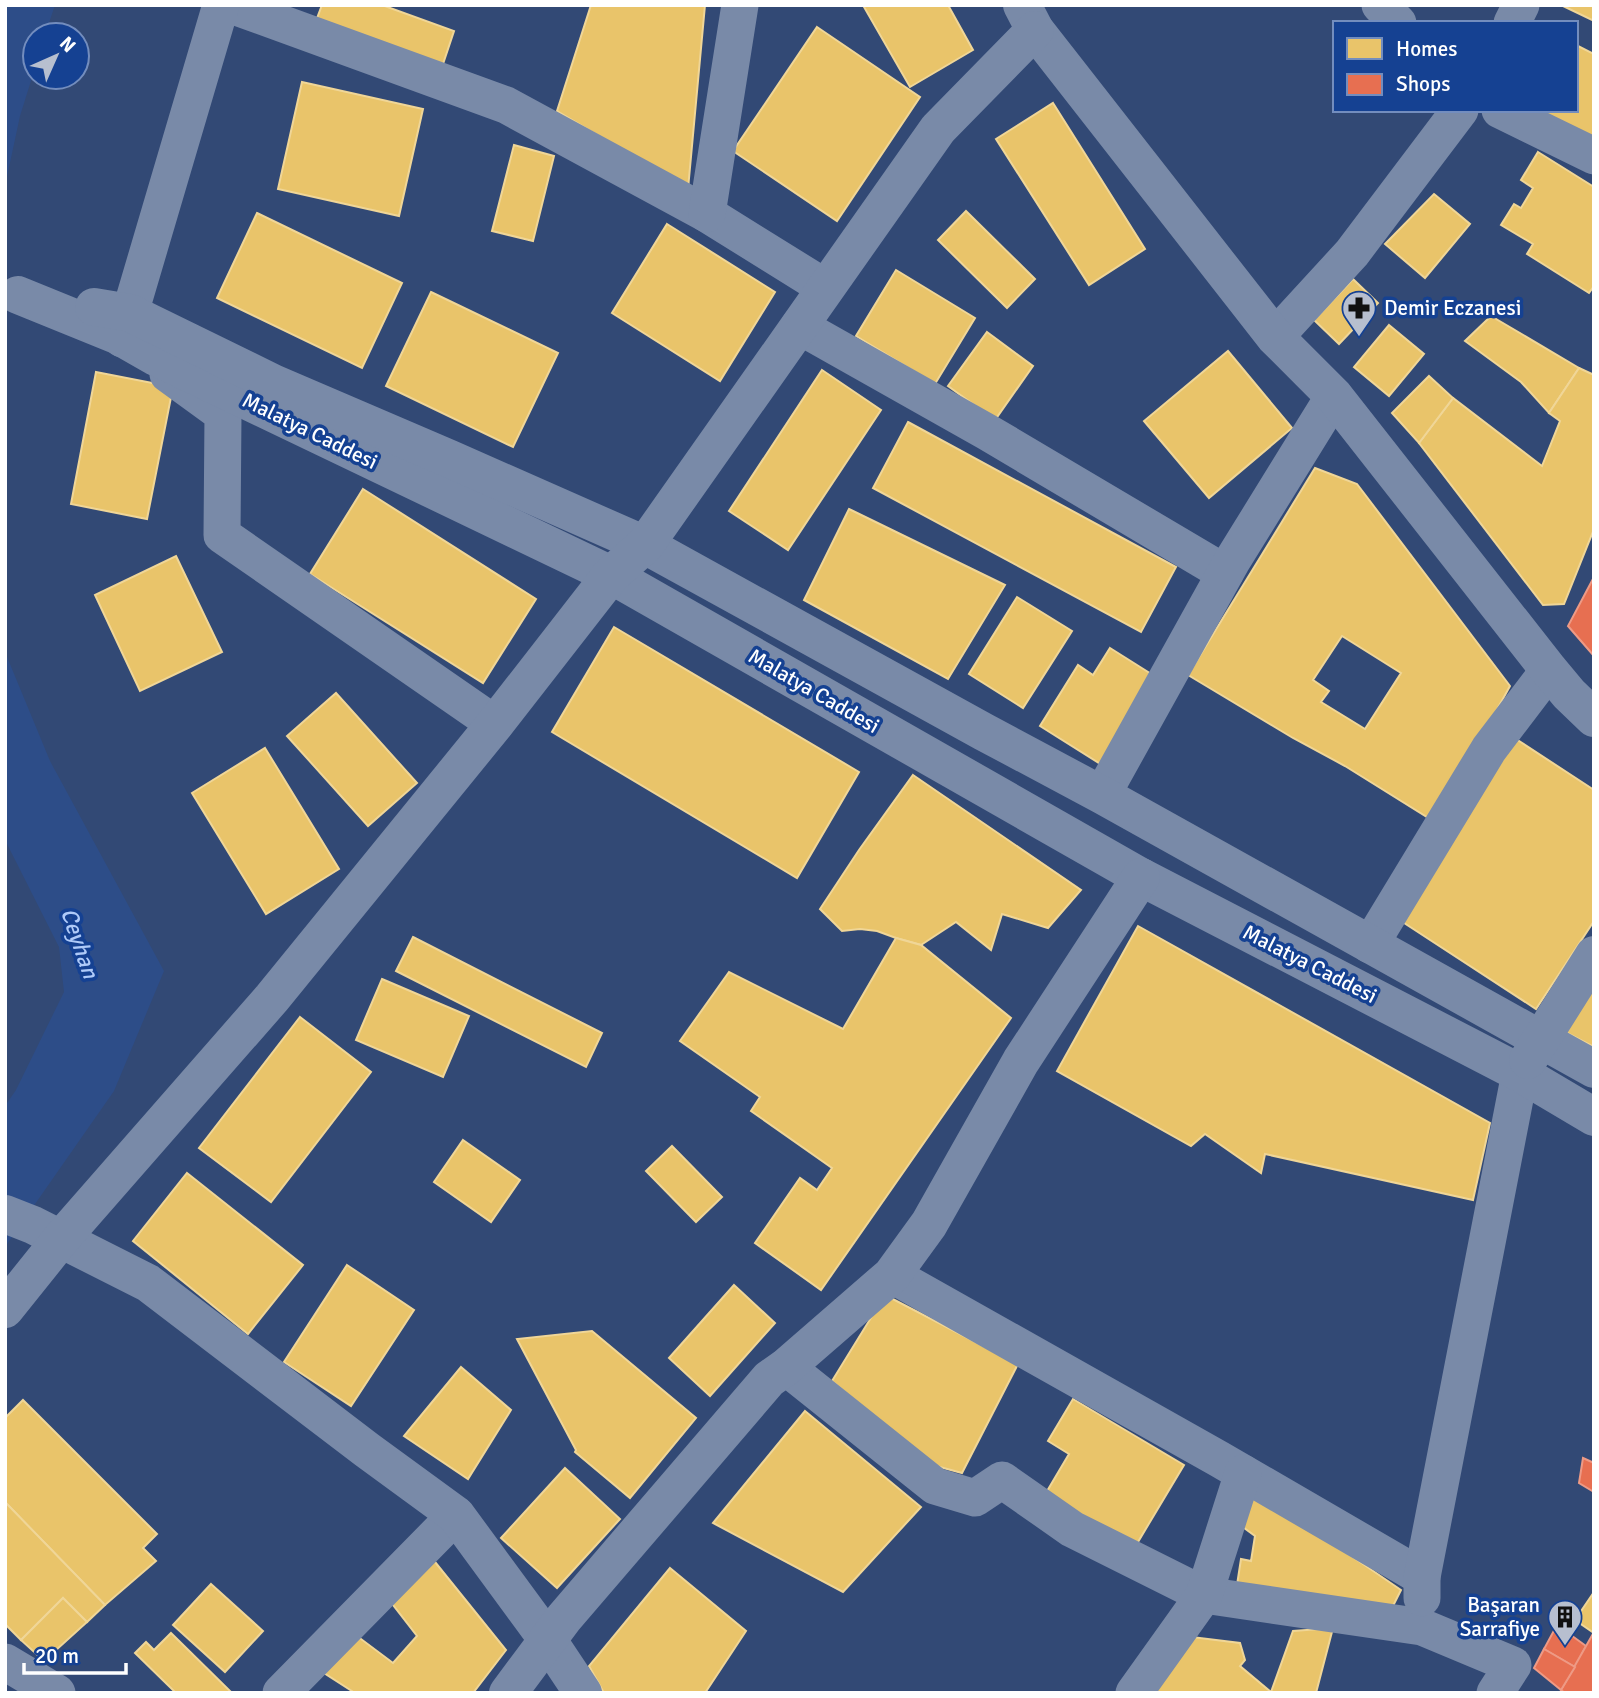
<svg xmlns="http://www.w3.org/2000/svg" width="1599" height="1698" font-family="Signika,sans-serif">
<style>
.water{fill:#2d4d88}
.homes{fill:#e9c46a;stroke:#f0d697;stroke-width:2;fill-rule:evenodd}
.shops{fill:#e76f51;stroke:#ee9a85;stroke-width:2}
.lines{fill:none;stroke-linecap:round;stroke-linejoin:round}
.minor{stroke:#798aa8;stroke-width:37}
.tertiary{stroke:#798aa8;stroke-width:38}
.labels{text-anchor:middle;stroke-width:7;stroke-linejoin:round;paint-order:stroke}
.poi-label{font-size:21px;fill:#fff;stroke:#154192;text-anchor:start}
.street-label{font-size:21px;fill:#fff;stroke:#154192}
.water-label{font-size:23px;font-style:italic;fill:#afcaf8;stroke:#154192}
</style>
<rect width="100%" height="100%" fill="#324975"/>
<g class="water">
<path d="M5,5h50l-10,30h-10v33l-15,48 -15,70z"/>
<path d="M5,652l45,109 114,210 -50,120 -109,156v-141l11,-16 48,-98 -5,-45 -54,-107z"/>
</g>
<g class="homes">
<path d="M322,5h60l72,26 -12,36 -126,-46z"/>
<path d="M591,5h114l-17,184 -131,-78z"/>
<path d="M866,5h82l25,45 -63,37 -46,-80z"/>
<path d="M1561,5h33v16z"/>
<path d="M817,27l103,70 -83,124 -104,-70z"/>
<path d="M1576,45l18,9v94l-59,-38h41z"/>
<path d="M302,82l121,27 -24,107 -121,-27z"/>
<path d="M1053,103l92,146 -56,36 -93,-146z"/>
<path d="M514,145l40,11 -21,85 -41,-10z"/>
<path d="M1538,152l56,35v99l-5,7 -62,-39 6,-10 -32,-19 13,-21 7,4 12,-20 -12,-8z"/>
<path d="M1434,194l36,30 -45,54 -40,-34z"/>
<path d="M966,211l69,68 -28,29 -69,-68z"/>
<path d="M257,213l145,70 -40,85 -145,-70z"/>
<path d="M667,224l108,68 -55,89 -108,-68z"/>
<path d="M896,270l79,48 -40,66 -79,-48z"/>
<path d="M1353,279l25,24 -39,41 -25,-24z"/>
<path d="M431,292l127,61 -45,94 -127,-61z"/>
<path d="M1491,316l88,52 -30,45 -28,-31 -56,-41z"/>
<path d="M1389,325l35,29 -35,42 -35,-29z"/>
<path d="M987,332l46,34 -38,54 -47,-34z"/>
<path d="M1228,351l64,77 -83,70 -65,-77z"/>
<path d="M1579,368l15,7v154l-30,75 -21,1 -124,-162 34,-45 89,68 18,-45 -11,-8z"/>
<path d="M822,370l59,40 -93,140 -59,-39z"/>
<path d="M96,372l77,15 -26,132 -76,-15z"/>
<path d="M1429,376l24,22 -34,45 -27,-30z"/>
<path d="M908,422l268,145 -35,65 -268,-144z"/>
<path d="M1315,468l42,16 153,202 -75,136 -90,-56 -52,-28 -105,-63zM1342,636l59,37 -36,56 -44,-27 8,-11 -16,-11z"/>
<path d="M363,489l173,110 -53,84 -173,-109z"/>
<path d="M849,509l156,76 -57,94 -144,-79z"/>
<path d="M176,556l46,96 -82,39 -45,-96z"/>
<path d="M1017,597l55,34 -49,77 -54,-34z"/>
<path d="M614,627l245,145 -62,106 -245,-146z"/>
<path d="M1110,648l46,29 -54,88 -62,-39 38,-61 15,10z"/>
<path d="M336,693l81,90 -49,43 -81,-90z"/>
<path d="M1516,739l78,51v131l-58,88 -138,-90z"/>
<path d="M265,748l74,121 -73,45 -74,-121z"/>
<path d="M913,775l168,115 -33,38 -46,-14 -11,36 -35,-28 -35,23 -25,-7 -19,-7 -17,-2 -18,2 -22,-22 39,-59z"/>
<path d="M1138,926l352,197 -17,77 -208,-46 -4,19 -56,-39 -14,12 -134,-75z"/>
<path d="M413,937l189,96 -16,34 -190,-96z"/>
<path d="M896,938l25,7 90,73 -190,272 -66,-47 45,-65 17,12 15,-22 -81,-57 9,-14 -80,-56 49,-69 114,57z"/>
<path d="M382,979l87,37 -26,61 -87,-37z"/>
<path d="M1594,982v65l-29,-15z"/>
<path d="M300,1017l71,55 -100,130 -72,-54z"/>
<path d="M463,1140l57,40 -29,42 -57,-40z"/>
<path d="M672,1146l50,51 -26,25 -50,-51z"/>
<path d="M187,1173l116,92 -55,69 -115,-93z"/>
<path d="M347,1265l67,45 -63,96 -67,-44z"/>
<path d="M734,1285l41,38 -65,73 -41,-38z"/>
<path d="M885,1295l133,69 -56,109 -33,-9 -97,-83z"/>
<path d="M592,1331l104,87 -66,80 -55,-46 1,-2 -59,-111z"/>
<path d="M461,1367l50,43 -43,69 -64,-43z"/>
<path d="M1073,1399l111,66 -52,87 -89,-54 26,-44 -21,-13z"/>
<path d="M23,1400l134,134 -14,14 13,13 -51,44 -100,-103v-84z"/>
<path d="M805,1411l116,96 -78,85 -130,-69z"/>
<path d="M565,1468l55,51 -63,69 -56,-50z"/>
<path d="M1249,1486l152,104 -12,24 -152,-29 4,-26 10,2 4,-25 -19,-14z"/>
<path d="M5,1502l100,103 -18,17 -24,-24 -42,42 -16,-16z"/>
<path d="M431,1557l75,93 -33,43h-118l-31,-20 33,-37 36,27 24,-27 -27,-35z"/>
<path d="M670,1568l76,63 -41,62h-101l-15,-27z"/>
<path d="M211,1584l52,47 -38,41 -52,-47z"/>
<path d="M1594,1592v41l-19,-13z"/>
<path d="M63,1598l24,24 -43,39 -23,-21z"/>
<path d="M1333,1628l-17,65h-170l38,-57 56,7 5,17 -5,6 31,26 22,-61z"/>
<path d="M171,1633l61,60h-56l-41,-40 11,-11 8,8z"/>
</g>
<g class="shops">
<path d="M1594,577v79l-26,-30z"/>
<path d="M1583,1458l11,5v29l-15,-9z"/>
<path d="M1557,1625l29,21 -11,21 -31,-18z"/>
<path d="M1594,1632v61h-29l-4,-3z"/>
<path d="M1544,1649l31,18 -14,23 -27,-22z"/>
</g>
<g class="lines">
<g class="minor">
<path d="M231,5l275,100 201,109 119,74"/>
<path d="M1380,5l18,18"/>
<path d="M1512,23l9,-18"/>
<path d="M1500,110l94,46"/>
<path d="M707,214l33,-209"/>
<path d="M799,326l188,106 238,141"/>
<path d="M1275,337l77,-84 108,-143"/>
<path d="M122,339l-3,-3 11,-23 91,-308"/>
<path d="M168,374l55,40 -1,121 273,189"/>
<path d="M1102,795l130,-234 102,-165"/>
<path d="M1370,945l119,-196 60,-79"/>
<path d="M892,1275l327,184 203,118"/>
<path d="M786,1367l149,119 40,12 27,-18 70,49 132,66 218,32 91,38 -18,28"/>
<path d="M1422,1598v-21l98,-504"/>
<path d="M5,1662l52,31"/>
<path d="M281,1693l175,-178"/>
<path d="M1134,1693l70,-98 39,-122"/>
</g>
<g class="tertiary">
<path d="M1022,5l13,25 240,307 59,59 215,274 20,24 25,24"/>
<path d="M18,295l101,41 35,20 457,219 530,302 379,196 74,44"/>
<path d="M94,307l36,6 145,71 175,75 195,86 339,187 118,63 492,274"/>
<path d="M1528,1060l66,-105"/>
<path d="M5,1214l28,11 115,58 219,167 89,65 91,124 36,54"/>
<path d="M5,1309l56,-70 211,-241 223,-274 116,-149 34,-30 293,-416 97,-99"/>
<path d="M508,1693l56,-75 205,-239 17,-12 106,-92 37,-51 92,-163 120,-184"/>
</g>
</g>
<defs>
<g id="pharmacy-pin" transform="scale(1.75)"><path d="M0 17L-7.5 6A9.5 9.5 0 1 1 7.5 6Z" fill="#b7bfcf" stroke="#154192"/><path d="M-2-6h4v4h4v4h-4v4h-4v-4h-4v-4h4Z" fill="#111"/></g>
<g id="building-pin" transform="scale(1.75)"><path d="M0 17L-7.5 6A9.5 9.5 0 1 1 7.5 6Z" fill="#b7bfcf" stroke="#154192"/><path d="M-4-6H4V6H1V3H-1V6H-4ZM-2.5-4.3h1.7v1.8h-1.7ZM.8-4.3h1.7v1.8H.8ZM-2.5-1h1.7V.8h-1.7ZM.8-1h1.7V.8H.8Z" fill="#111"/></g>
</defs>
<g fill-rule="evenodd">
<use href="#pharmacy-pin" x="1359" y="308"/>
<use href="#building-pin" x="1565" y="1617"/>
</g>
<g class="labels">
<g class="poi-label">
<text x="1384" y="315">Demir Eczanesi</text>
<text x="1540" y="1612" text-anchor="end">Başaran<tspan x="1540" dy="24">Sarrafiye</tspan></text>
</g>
<g class="street-label">
<text transform="translate(310 431) rotate(26)" y="7">Malatya Caddesi</text>
<text transform="translate(814 691) rotate(30)" y="7">Malatya Caddesi</text>
<text transform="translate(1310 964) rotate(27)" y="7">Malatya Caddesi</text>
</g>
<g class="water-label">
<text transform="translate(80 943) rotate(71)" y="8">Ceyhan</text>
</g>
</g>
<rect width="1599" height="1698" fill="none" stroke="#ffffff" stroke-width="14"/>
<rect x="1333" y="21" width="245" height="91" fill="#154192" stroke="#738dbe" stroke-width="2"/>
<rect x="1347" y="38" width="35" height="21" fill="#e9c46a" stroke="#738dbe" stroke-width="2"/>
<text x="1396" y="56" font-size="21" fill="#ffffff">Homes</text>
<rect x="1347" y="74" width="35" height="21" fill="#e76f51" stroke="#738dbe" stroke-width="2"/>
<text x="1396" y="91" font-size="21" fill="#ffffff">Shops</text>
<g transform="translate(56 56) rotate(45)"><circle r="33" fill="#154192" stroke="#738dbe" stroke-width="2"/>
<path d="M0-5L12 26L0 18L-12 26Z" fill="#b7bfcf"/>
<text y="-10" font-size="19" font-weight="bold" text-anchor="middle" fill="#ffffff">N</text>
</g>
<path d="M24 1663v10h102v-10" fill="none" stroke="#ffffff" stroke-width="3.5"/>
<text x="35" y="1663" font-size="21" fill="#ffffff" stroke="#154192" stroke-width="5" paint-order="stroke">20 m</text>
</svg>
